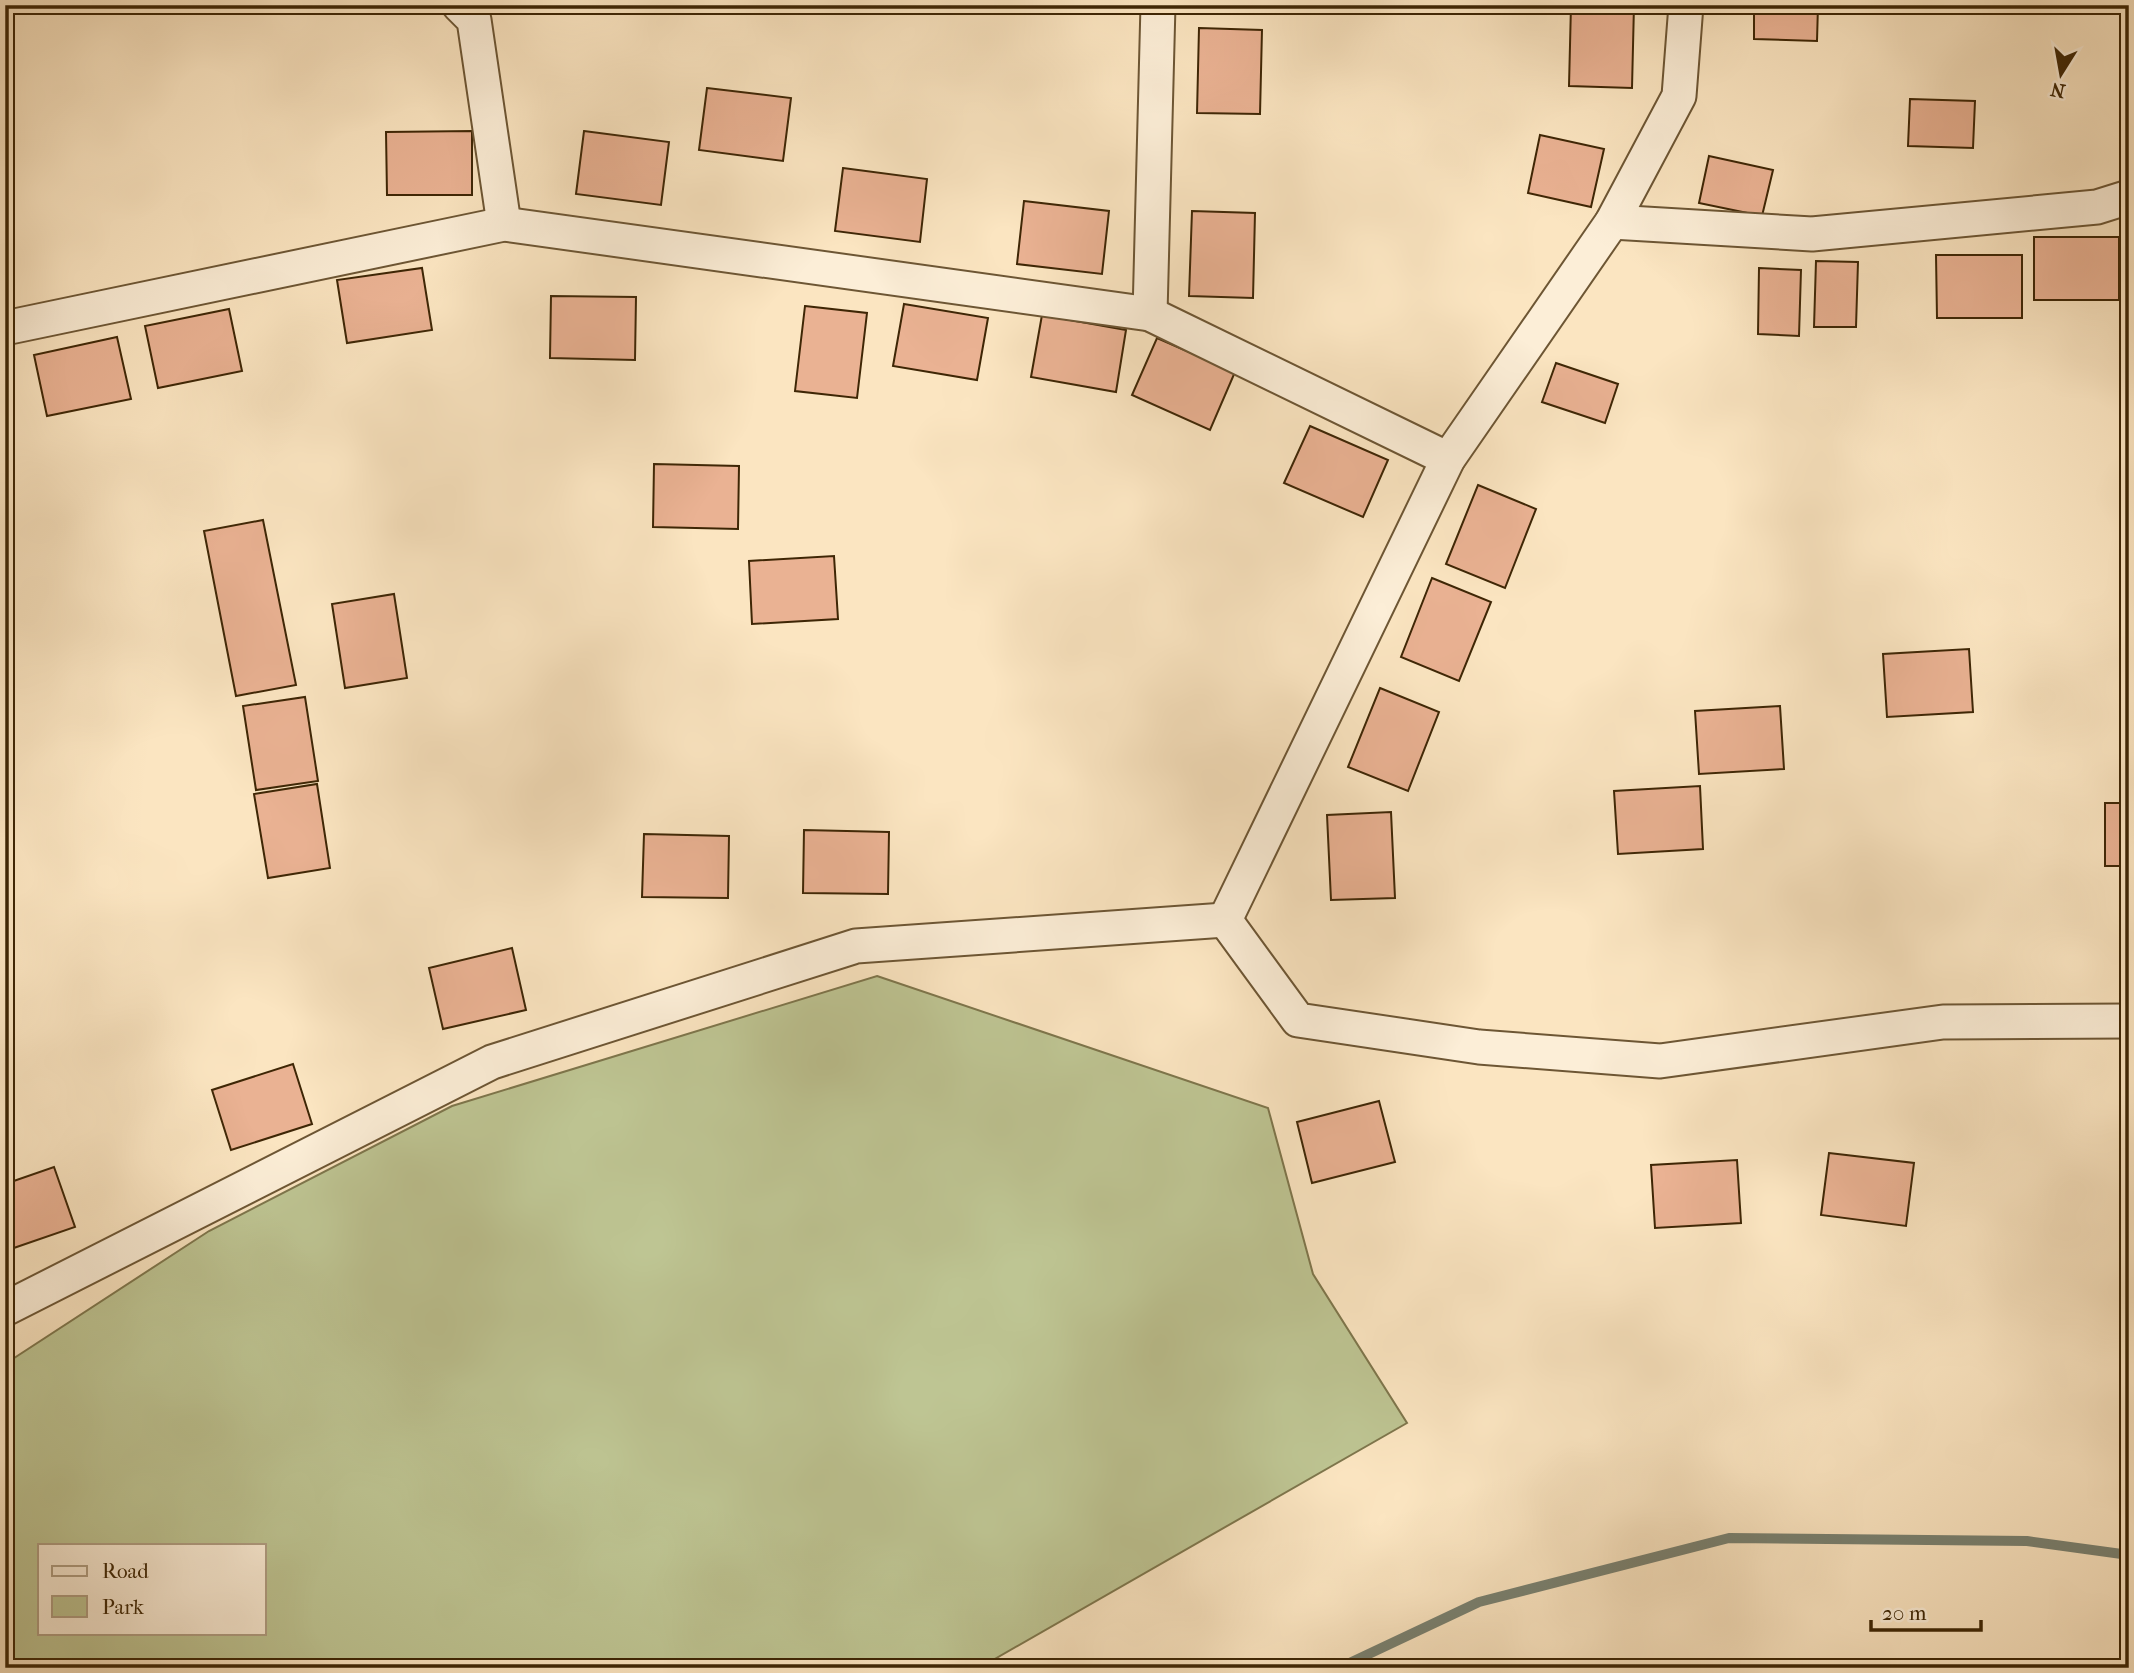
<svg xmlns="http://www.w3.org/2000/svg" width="2134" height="1673" font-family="'IM FELL French Canon',serif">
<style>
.green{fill:#bec593;stroke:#7e764c;stroke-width:2;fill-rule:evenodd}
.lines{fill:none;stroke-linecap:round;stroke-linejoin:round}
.stream{stroke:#798171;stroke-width:10}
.building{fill:#eab293;stroke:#3e2605;stroke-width:2}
.minor-casing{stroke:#6d5634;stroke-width:37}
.minor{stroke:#fceed7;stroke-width:33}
</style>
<rect width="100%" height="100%" fill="#fbe5c1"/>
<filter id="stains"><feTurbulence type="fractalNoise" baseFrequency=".00286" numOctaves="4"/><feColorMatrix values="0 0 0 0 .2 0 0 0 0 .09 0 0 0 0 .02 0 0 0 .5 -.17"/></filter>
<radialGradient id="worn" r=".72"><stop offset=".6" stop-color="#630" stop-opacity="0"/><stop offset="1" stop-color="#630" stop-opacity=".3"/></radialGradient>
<path class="green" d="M877,976l391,132 45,166 94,149 -428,245h-974v-304l204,-133 243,-125zM40,1545h224v88h-224z"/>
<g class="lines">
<path class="stream" d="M1339,1668l140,-66 250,-64 298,3 102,14"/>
</g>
<g class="building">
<path d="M1571,5h63l-2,83 -63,-2z"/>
<path d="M1754,5h64l-1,36 -63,-2z"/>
<path d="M1199,28l63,2 -2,84 -63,-1z"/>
<path d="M707,88l84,10 -8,63 -84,-11z"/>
<path d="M1910,99l65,2 -2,47 -65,-2z"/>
<path d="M472,131v64h-85l-1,-63z"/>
<path d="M584,131l85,11 -8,63 -85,-11z"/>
<path d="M1540,135l64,14 -13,58 -63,-14z"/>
<path d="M1709,156l64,14 -11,46 -63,-13z"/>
<path d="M843,168l84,11 -7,63 -85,-11z"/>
<path d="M1024,201l85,10 -7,63 -85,-10z"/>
<path d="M1192,211l63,2 -2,85 -64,-2z"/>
<rect x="2034" y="237" width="85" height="63"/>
<path d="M1936,255h86v63h-85z"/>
<path d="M1816,261l42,1 -2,65h-42z"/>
<path d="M422,268l10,62 -85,13 -10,-63z"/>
<path d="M1759,268l42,2 -2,66 -41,-2z"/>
<path d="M551,296l85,1 -1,63 -85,-2z"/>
<path d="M904,304l84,14 -11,62 -84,-14z"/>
<path d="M805,306l62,7 -10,85 -62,-7z"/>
<path d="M229,309l13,62 -84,17 -13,-62z"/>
<path d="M1042,315l84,15 -10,62 -85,-15z"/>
<path d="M117,337l14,62 -84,17 -13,-61z"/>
<path d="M1157,338l78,34 -25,58 -78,-35z"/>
<path d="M1556,363l62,21 -13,39 -63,-21z"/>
<path d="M1310,426l78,34 -25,57 -79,-34z"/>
<path d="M654,464l85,2 -1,63 -85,-2z"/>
<path d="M1478,485l58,24 -31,79 -59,-24z"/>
<path d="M263,520l33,165 -60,11 -32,-165z"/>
<path d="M834,556l4,63 -86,5 -3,-63z"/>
<path d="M1432,578l59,24 -32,79 -58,-24z"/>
<path d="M394,594l13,84 -62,10 -13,-84z"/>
<path d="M1969,649l4,63 -86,5 -4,-63z"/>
<path d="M1380,688l59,24 -31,79 -60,-24z"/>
<path d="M305,697l13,84 -62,9 -13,-84z"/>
<path d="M1780,706l4,63 -85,5 -4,-63z"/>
<path d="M317,784l13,84 -62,10 -14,-84z"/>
<path d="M1700,786l3,63 -85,5 -4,-63z"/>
<rect x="2105" y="803" width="24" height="63"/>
<path d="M1391,812l4,86 -64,2 -4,-85z"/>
<path d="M804,830l85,2 -1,62 -85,-1z"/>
<path d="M644,834l85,2 -1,62 -86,-1z"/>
<path d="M512,948l14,62 -83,19 -14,-61z"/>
<path d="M293,1064l19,60 -81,26 -19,-60z"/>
<path d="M1379,1101l16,61 -83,21 -15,-61z"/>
<path d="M1829,1153l85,10 -8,63 -85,-11z"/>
<path d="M1737,1160l4,63 -86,5 -4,-63z"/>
<path d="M54,1167l21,60 -70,24v-67z"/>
</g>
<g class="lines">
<g class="minor-casing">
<g id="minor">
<path d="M459,5l15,15 30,204"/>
<path d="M1612,222l200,12 285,-27 32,-10"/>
<path d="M1150,314l8,-309"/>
<path d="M5,328l499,-104 646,90 298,145"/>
<path d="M1225,920l223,-461 164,-237 67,-126 7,-91"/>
<path d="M1225,920l73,100 181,27 181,14 283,-39 186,-1"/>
<path d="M5,1309l487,-247 364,-116 369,-26"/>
</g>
</g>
<use href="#minor" class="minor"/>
</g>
<rect width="2134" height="1673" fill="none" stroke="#fbe5c1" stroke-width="28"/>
<rect x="7" y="7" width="2120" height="1659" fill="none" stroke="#3e2605" stroke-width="3.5"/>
<rect x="14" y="14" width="2106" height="1645" fill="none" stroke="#3e2605" stroke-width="2"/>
<rect x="38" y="1544" width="228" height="91" fill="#fceed7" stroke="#b09e83" stroke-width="2"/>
<rect x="52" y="1566" width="35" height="10" fill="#fceed7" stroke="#b09e83" stroke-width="2"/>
<text x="102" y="1578" font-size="21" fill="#3e2605">Road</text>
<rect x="52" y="1596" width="35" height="21" fill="#bec593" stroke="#b09e83" stroke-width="2"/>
<text x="102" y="1614" font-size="21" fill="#3e2605">Park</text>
<g transform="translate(2061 74) rotate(191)" stroke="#fceed7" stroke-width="5" paint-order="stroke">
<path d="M0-5L12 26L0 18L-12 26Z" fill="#3e2605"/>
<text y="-10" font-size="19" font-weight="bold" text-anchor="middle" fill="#3e2605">N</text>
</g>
<path d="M1871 1620v10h110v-10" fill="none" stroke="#3e2605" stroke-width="3.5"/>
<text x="1882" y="1620" font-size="21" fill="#3e2605" stroke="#fceed7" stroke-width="5" paint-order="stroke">20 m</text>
<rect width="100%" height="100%" filter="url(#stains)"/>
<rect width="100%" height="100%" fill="url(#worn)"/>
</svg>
